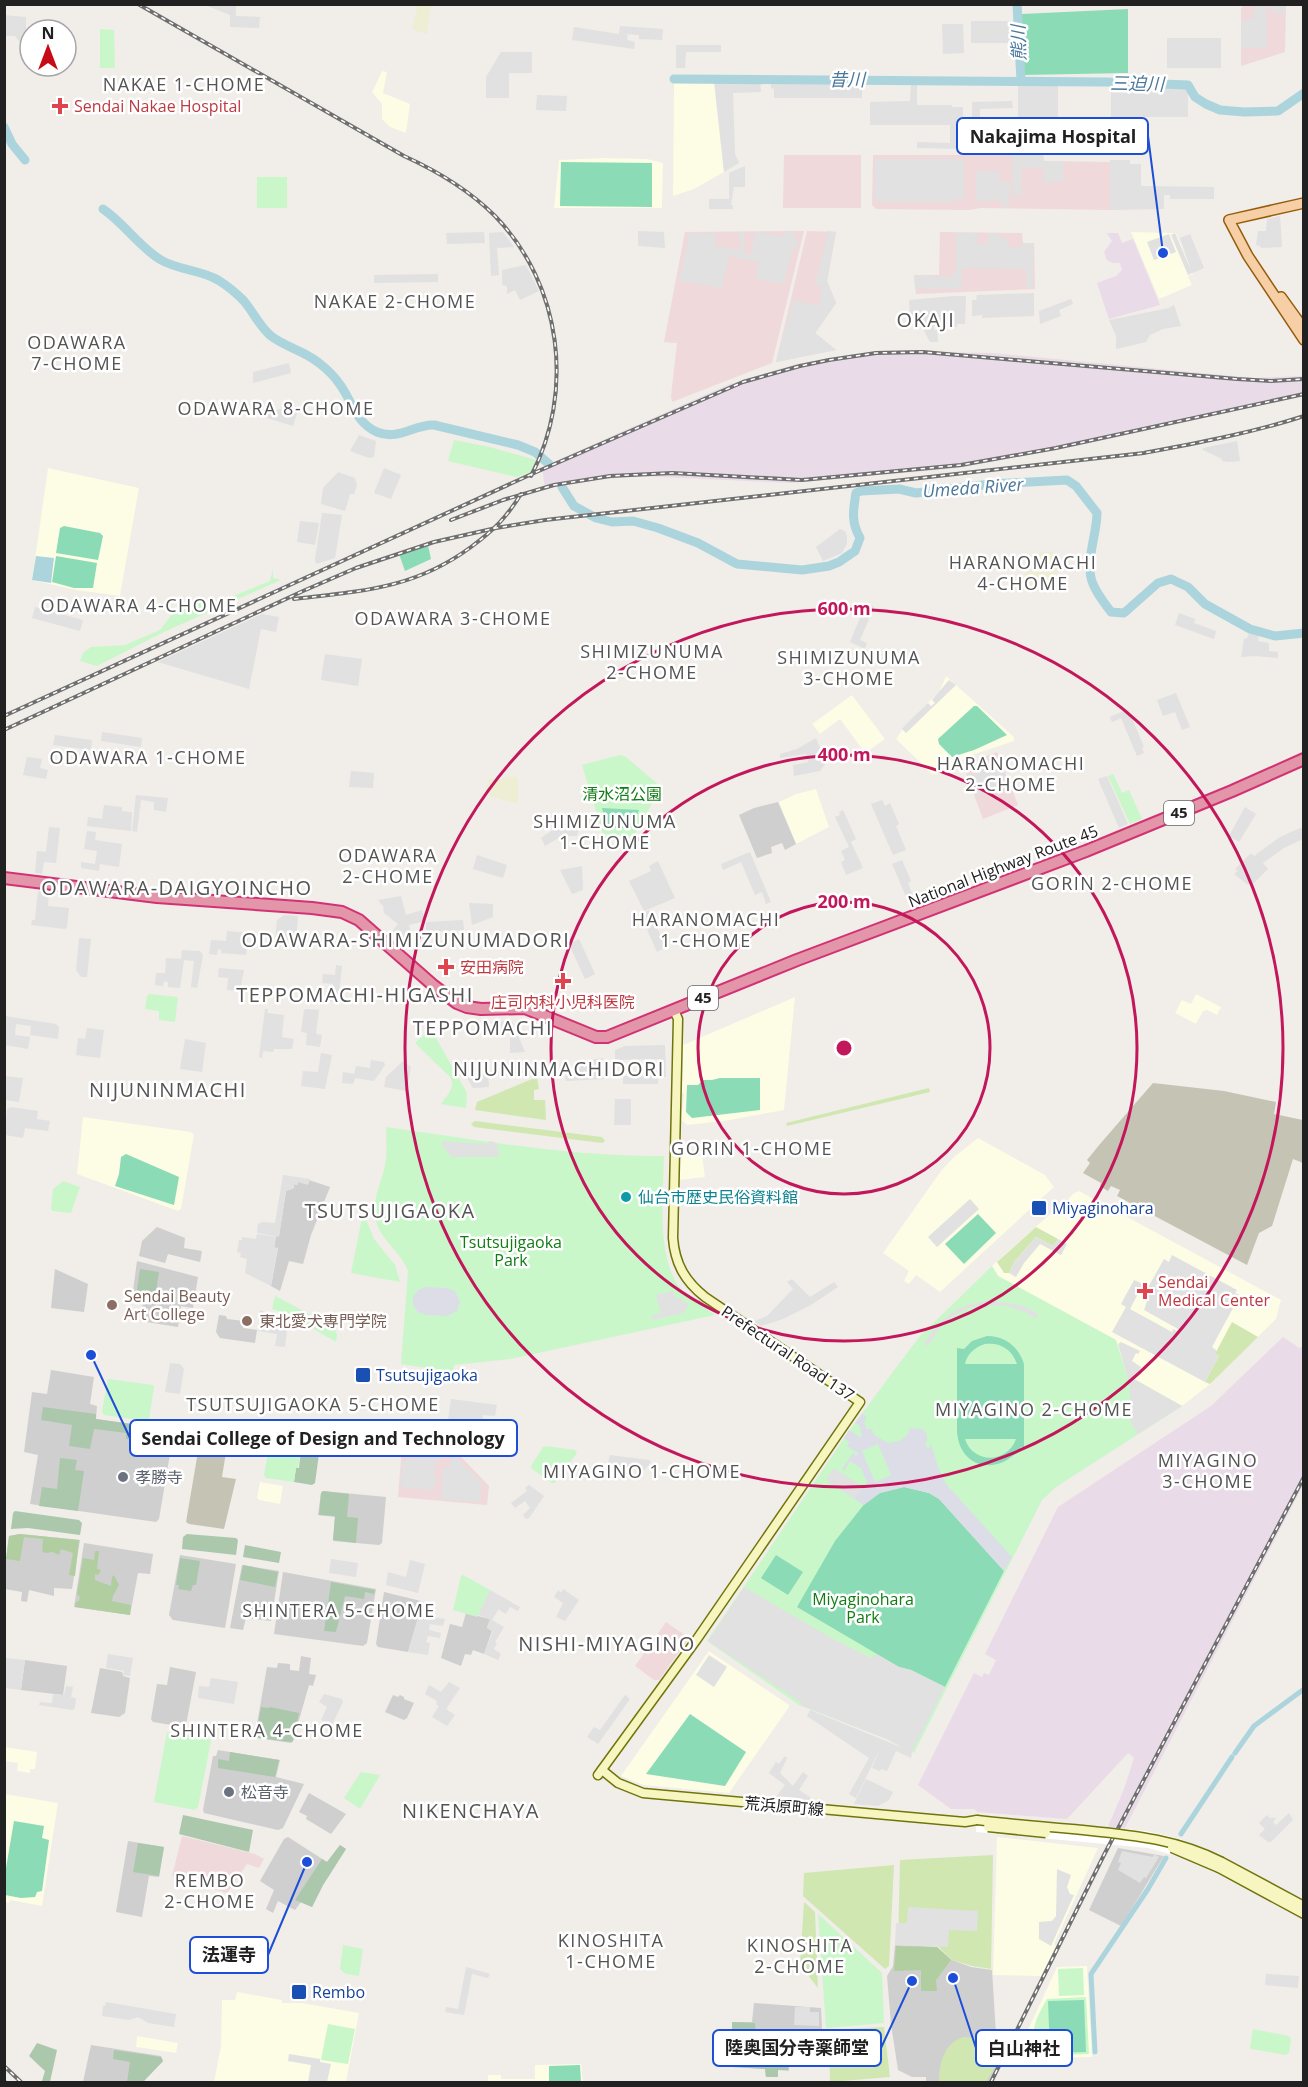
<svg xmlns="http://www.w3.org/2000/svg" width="1308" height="2087" font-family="'Open Sans','Noto Sans JP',sans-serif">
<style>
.commercial{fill:#f0d9da}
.industrial{fill:#e9dbe8}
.education{fill:#fdfce5}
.religious{fill:#cfcfcf}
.construction{fill:#c5c4b4}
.farmland{fill:#eeeed5}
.grass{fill:#d0e7b2}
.forest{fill:#b0cea0}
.cemetery{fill:#abc8ad}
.park{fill:#c9f7ca}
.pitch{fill:#8bdbb7;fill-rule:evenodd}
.parking{fill:#e1e1e1}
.plaza{fill:#dddde7;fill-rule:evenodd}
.water{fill:#acd4dc}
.pier{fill:#fff}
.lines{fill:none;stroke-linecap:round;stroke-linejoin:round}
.canal{stroke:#acd4dc;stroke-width:5}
.river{stroke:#acd4dc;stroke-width:9}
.secondary-casing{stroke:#70750b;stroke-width:11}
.primary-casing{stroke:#955d09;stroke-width:12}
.highway-casing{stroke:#d23274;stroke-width:14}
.secondary{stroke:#f7f6c1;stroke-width:8}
.primary{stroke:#f7cfa7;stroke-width:9}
.highway{stroke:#e395a9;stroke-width:10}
.rail-casing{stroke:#6f6f6f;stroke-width:4}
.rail{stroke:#fff;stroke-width:1.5;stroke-dasharray:4.5;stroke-linecap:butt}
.secondary-bridge-casing{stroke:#70750b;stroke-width:11;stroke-linecap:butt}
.secondary-bridge{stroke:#f7f6c1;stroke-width:8}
.ring{fill:none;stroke:#c2185b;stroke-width:3}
.health-dot{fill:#e0444e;stroke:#fff;stroke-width:2}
.culture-dot{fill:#0f9aa8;stroke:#fff;stroke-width:2}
.transit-dot{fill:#1a4fb4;stroke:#fff;stroke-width:2}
.education-dot{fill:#8d6e63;stroke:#fff;stroke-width:2}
.worship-dot{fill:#6b7280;stroke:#fff;stroke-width:2}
.labels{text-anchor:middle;stroke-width:5;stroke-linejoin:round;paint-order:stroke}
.shield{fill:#fff;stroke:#646464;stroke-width:1.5}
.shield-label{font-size:15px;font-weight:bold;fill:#212121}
.health-label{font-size:16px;fill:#be3a42;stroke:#fff;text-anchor:start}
.park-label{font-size:16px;fill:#127c14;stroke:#fff}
.street-label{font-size:16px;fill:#212121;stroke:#fff}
.culture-label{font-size:16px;fill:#0d838f;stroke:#fff;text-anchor:start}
.transit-label{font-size:16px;fill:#164399;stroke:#fff;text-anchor:start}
.education-label{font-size:16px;fill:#785e54;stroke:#fff;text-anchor:start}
.worship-label{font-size:16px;fill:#5b616d;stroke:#fff;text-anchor:start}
.water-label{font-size:18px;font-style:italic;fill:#4c799c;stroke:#fff}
.neighbourhood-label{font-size:18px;letter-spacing:1.5px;fill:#545454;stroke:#fff}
.quarter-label{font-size:20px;letter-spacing:1.5px;fill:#545454;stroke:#fff}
.centre{fill:#c2185b;stroke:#fff;stroke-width:3}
.ring-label{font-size:18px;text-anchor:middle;font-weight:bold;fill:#c2185b;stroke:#fff;stroke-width:5;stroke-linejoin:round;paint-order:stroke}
.leader{fill:none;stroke:#1d4ed8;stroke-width:2}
.callout-dot{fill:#1d4ed8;stroke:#fff;stroke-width:2}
.callout{fill:#fff;stroke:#1d4ed8;stroke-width:2}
.callout-label{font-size:18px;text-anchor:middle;font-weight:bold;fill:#212121}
</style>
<rect width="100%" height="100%" fill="#f1ede8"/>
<g class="commercial">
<path d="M1244,5h42l-1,47 -44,14v-58z"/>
<path d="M784,155h77v53h-78z"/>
<path d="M873,155h170l1,6 66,1v48l-129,-2 -12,2 -93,-1 -4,-4z"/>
<path d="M804,231l-32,132 -100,39 -1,-6 6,-53 -13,-1 21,-110z"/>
<path d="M807,231l29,1 -9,49 9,22 -21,30 21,17 -60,12z"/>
<path d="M940,232l82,1 1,10h11l1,46 -119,5 -2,-19h25z"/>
<path d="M997,752l21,53 -35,14 -17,-46 10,-4 -3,-8z"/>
<path d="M403,1434l19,3 1,-3 17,1 49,51 -2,19 -89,-8z"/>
<path d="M666,1622l23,16 -30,42h-5l-19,-14z"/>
<path d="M182,1836l73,18 9,5 -5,9 -12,-4 -20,29 -55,-17z"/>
</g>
<g class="industrial">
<path d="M1107,233h11l4,10 11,-4 27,66 -51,14 -12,-36 19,-7 6,-6 -2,-7h-7l-6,-3 -3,-8 8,-11z"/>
<path d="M879,351l114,2 261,25 49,-2v20l-199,44 -145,28 -168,15 -152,-7 -53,5 -41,8 -3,-22 188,-83 66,-20z"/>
<path d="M1283,1337l16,11 4,-1v138l-178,343 -17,-1 16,-38 10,-31 -6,-5 -61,66 -90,-7 -3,-3h-23l-33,-24 56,-112 8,4 2,-4 5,2 7,-15 -11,-6 73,-147 153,-101z"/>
</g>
<g class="education">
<path d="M382,71l5,1 -4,21 27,11 -4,29 -16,-6 -8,-8v-15l-10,-12z"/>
<path d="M714,81l10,91 -30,17 -21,7 1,-114z"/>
<path d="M603,158l44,1 16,4 -1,45h-108l5,-48z"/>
<path d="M1131,232l45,1 17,41 -5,2 4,9 -33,14z"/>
<path d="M48,468l91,20 -19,108 -44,-6 -44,-10z"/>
<path d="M946,676l68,61v4l-42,14 -36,19h-4l-36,-35 10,-15 33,-32z"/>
<path d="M852,695l33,44 -20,14 -25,-34 -20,15 -8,-10z"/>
<path d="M816,789l13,38 -33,17 -17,-42 17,-8z"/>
<path d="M1196,994l25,13 -4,8 -10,-5 -4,1 -7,13 -21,-11 7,-13 9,4z"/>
<path d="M795,997l-11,113 -60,11 -37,4 -6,-5 3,-26 -2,-2 1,-47z"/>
<path d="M83,1117l108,15 3,3 -13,74 -3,2 -101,-37z"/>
<path d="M978,1138l67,37 9,12 -114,105 -24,-17 -7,9 -5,-3 5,-10 -26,-18 58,-82 13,-14z"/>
<path d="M698,1152v4l4,-1 3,22 -25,3v-21l6,-5z"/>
<path d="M1079,1191l202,109 -5,19 -66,65 -28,22 -55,-31 -11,-35 -118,-64 -6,-10 67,-60h5l6,-5 -1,-3 5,-5z"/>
<path d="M260,1482l23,4 -3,18 -21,-4 -2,-3z"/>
<path d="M709,1651l80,54v2l-60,86 -86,-8 -22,-9z"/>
<path d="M5,1747l32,5 -2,17h-5v4l-13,-2 1,-8 -13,-2z"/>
<path d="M5,1794l53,9 -16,103 -32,-6 -1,3 -4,-1z"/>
<path d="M997,1837l101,11 -44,96 2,2 -15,30 -48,-1z"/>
<path d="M1087,1966l5,91 -65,2v-27l30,-65z"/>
<path d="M237,1992l45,8v3h20l57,10 -13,69h-132l7,-36 1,-46h13z"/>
<path d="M137,2036l41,7 -2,10 -40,-6z"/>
<path d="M581,2064l2,18h-95v-7h13v4h34v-14z"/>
</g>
<g class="religious">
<path d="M778,802l18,42 -11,6 -3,-7 -11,4 1,6 -15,5 -18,-43 15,-7z"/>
<path d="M309,1180l21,7 -19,48 -8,29 -14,-3 -9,30 -9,-5 7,-37 -4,-1 2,-12h3l7,-45 8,-3v-4l3,1 1,-3 10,2z"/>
<path d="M157,1227l28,11 -1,10 18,3 -2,11 -32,-8 -3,9 -26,-7 3,-15z"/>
<path d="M137,1261l61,16 -5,31 -12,-2 -3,21 -38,-6 3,-21 -11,-2z"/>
<path d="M55,1269l33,15 -4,28 -33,-4z"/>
<path d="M219,1315l7,1 1,3 17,2 -1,7 14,2 -2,13 -35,-5 -4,-6z"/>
<path d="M51,1370l43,7 -4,27 7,2 -1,13 78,11 -15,89 -3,3 -126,-18 8,-49 -14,-3 8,-60 15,2z"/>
<path d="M323,1491l63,6 -4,46 -3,2 -46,-4 2,-24 -17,-2 3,-22z"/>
<path d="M20,1534l60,6 -8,49 -18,-1v8l-25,-6 -2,12 -6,-1 1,-9 -17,-3v-22l4,-31z"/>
<path d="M84,1543l69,11 -3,20 -12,-1 -8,42 -56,-8z"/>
<path d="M180,1555l56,9 -11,64 -52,-8 -4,-5z"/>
<path d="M242,1565l37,6 -8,50 -25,-3 -3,12 -13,-2z"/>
<path d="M283,1572l93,17 -9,54 -4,3 -89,-12z"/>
<path d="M384,1592l37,9 -1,10 -12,41 -30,-5 -2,-3z"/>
<path d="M466,1613l24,6 -3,9 5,3 -8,23 -11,-4 -2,5 -6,-1 -4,12 -20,-8 9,-34 12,3z"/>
<path d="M301,1656l10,2 -2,16 7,1 -3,11 -4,-1 -16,56 -2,2 -34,-5 -2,-3 12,-68 10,1 1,-5 12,1v6l9,1z"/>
<path d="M25,1660l42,6 -4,29 -42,-5z"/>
<path d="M170,1667l26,5 -10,53 -2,2 -31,-5 -2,-3 6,-35 10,1z"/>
<path d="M100,1668l22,4 1,4 7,2 -5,35 -6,4 -28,-4z"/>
<path d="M393,1695l5,2 2,-2 4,2v2l10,4 -7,15 -3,2 -19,-8z"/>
<path d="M218,1750l62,10 -4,17 28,7 -21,44 -5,2 -74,-17 -1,-3 10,-54h3z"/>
<path d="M309,1793l37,21 -15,20 -25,-15 1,-3 -8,-4z"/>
<path d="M288,1837l39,25 13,-17 6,4 -23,36 -11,22 -11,-5 -6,8 -17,-9 -5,12 -7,-4 8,-19 -14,-9 24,-42z"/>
<path d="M128,1841l36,6 -5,30 -10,-1 -7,41 -26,-5z"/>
<path d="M1118,1848l46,8 -43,70 -32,-16z"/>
<path d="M895,1945l42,2 15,13 19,7 21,3 6,96 -9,16h-63v-5h-14l-14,-7 -7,-46 -4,-48 6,-10z"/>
<path d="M754,2003l67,5 2,42h-33l-1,21 -11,-1v7h-12l-1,-8 -32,-2 -1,-45h20z"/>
<path d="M91,2045l70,11 2,5 -20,21h-60z"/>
</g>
<g class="construction">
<path d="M1153,1083l71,8 52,11 -2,12 29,6v43l-10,-4 -21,67 -13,7 -12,32 -130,-69 3,-6 -9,-4 -3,5 -8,-5 1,-3 -18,-10 7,-10 -3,-3 13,-16z"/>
<path d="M201,1434l13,2 -2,14 14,2 -4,25 14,2 -12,50 -35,-5 -3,-2z"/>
</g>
<g class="farmland">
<path d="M418,5h13l-4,29 -15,-5z"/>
<path d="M1039,552h14l3,4 2,-1 6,14 -25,16 -10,-1 -5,-10 11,-6 -5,-11 1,-2 3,3 5,-3z"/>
<path d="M508,776l10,1v27l-33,-9 3,-16h14z"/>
</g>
<g class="grass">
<path d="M537,1077l2,12 -5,1v10h11l1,20 -71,-10 2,-8z"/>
<path d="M929,1088l1,4 -143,34 -1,-3z"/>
<path d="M475,1121l127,16 3,4 -3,2 -128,-16 -3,-3z"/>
<path d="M1036,1227l22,12 -5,7 -17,-9 -21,24 -6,12h-5l-7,-11z"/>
<path d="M1232,1322l26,15 -48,47 -5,-2 14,-26 -4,-2z"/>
<path d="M993,1855l-2,114 -19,-3 -20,-6 -14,-14 -40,-1 2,-85z"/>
<path d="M894,1865l-5,101 -4,3 -82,-73 1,-23z"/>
<path d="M804,1902l11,10 3,76 -18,-23z"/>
<path d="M884,2027l6,50 -60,5 -1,-52z"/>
<path d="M963,2037l30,2 3,27 -10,16h-47c0,-18 4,-38 24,-45z"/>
</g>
<g class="forest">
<path d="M20,1534l59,6 -4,36 -6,-1 4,-22 -12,-4 -2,6 -6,-3 -8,1 -3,-2 1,-12 -19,-2 -4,24 -14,-2 3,-23z"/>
<path d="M95,1551h4l-2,18 4,1 -3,5 -3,-1v6l16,6 1,-9 2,-2 5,10 -6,11 -1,5 19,4 -1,10 -55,-8 1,-5 3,-1 1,-4 -3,-3 6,-36 11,2z"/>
<path d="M896,1946l41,1 14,13 -15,20 1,11h-16v-21l-27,1z"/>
</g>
<g class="cemetery">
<path d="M140,1269l19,3 -4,26 -19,-2z"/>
<path d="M43,1407l53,7v5l78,11 -3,16 -45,-7v-6l-32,-4 -4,20 -21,-3 3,-21 -31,-5z"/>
<path d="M301,1449l16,2 2,3 -4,29 -3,2 -18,-3 2,-14h3z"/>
<path d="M60,1458l17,2 -2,10 9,1 -6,40 -39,-5 3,-19 15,2z"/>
<path d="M323,1491l26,3 -2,23 11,1 -2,25 -23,-3 2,-24 -16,-1 2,-22z"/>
<path d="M15,1511l64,9 3,3 -2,12 -52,-7 -17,1 2,-16z"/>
<path d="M187,1534l49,4 2,2 -2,15 -54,-6 1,-12z"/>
<path d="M245,1545l36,7 -2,11 -36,-6z"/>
<path d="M180,1558l20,3 -4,24h-3l-2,6 -13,-2 1,-4h-3z"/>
<path d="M243,1565l35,7 -3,15 -35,-7z"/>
<path d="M331,1582l44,8 -1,4 -9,-2 -1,7 -19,-3 -9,36 -12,-1z"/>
<path d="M261,1707l8,1 1,-1 29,6 -6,28 -2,1 -33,-4 -2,-3z"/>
<path d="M230,1752l49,8 -4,17 -57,-9v-9l11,2z"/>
<path d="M183,1815l70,15 -4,22 -70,-18z"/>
<path d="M138,1843l26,4 -5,29 -26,-4z"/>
<path d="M340,1845l6,4 -23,36 -11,22 -17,-7 27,-41 5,3z"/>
<path d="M732,2022l23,1 1,17 6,1v3l29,3v-12h9v15h-11l-1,20h-10v7h-12l-1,-8 -32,-2z"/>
<path d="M37,2043l20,7 -7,32 -8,-1 3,-10 -16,-15z"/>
<path d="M114,2050l47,7 2,4 -20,21h-16l3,-20 -17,-3z"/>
</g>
<g class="park">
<path d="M100,29l14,1 1,38h-15z"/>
<rect x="257" y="177" width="30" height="31"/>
<path d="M454,440l36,7 46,13 -5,12 -14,5 -69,-16z"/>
<path d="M273,569v9l8,2 -115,51 -69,35 -17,-5 3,-8 8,-6 34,-2 35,-15 12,-16 22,-9 2,-3 20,1 54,-22z"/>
<path d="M620,755l6,2 35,30 -27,49 -31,-2 -21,-69z"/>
<path d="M1113,774l9,19 7,-3 13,29 -12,5 -22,-48z"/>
<path d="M149,994l29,3 -3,25 -16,-2v-9l-14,-2 2,-13z"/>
<path d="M428,1031h4l35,62 -1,15 -25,-4c6,-9 15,-16 9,-27l-35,-34z"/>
<path d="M386,1127c92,13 185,30 278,29 -1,37 -8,104 17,133 9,10 24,18 34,26l-205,44 -56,6 -1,7 -52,-8 7,-93c-7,-19 -25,-29 -31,-47 -8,-21 6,-43 9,-64 1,-11 0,-22 0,-33z"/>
<path d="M63,1181l17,6 -9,26 -18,-2 -2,-2 2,-20z"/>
<path d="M365,1217l9,22 21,26 5,17 -49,-9 11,-55z"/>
<path d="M992,1266l6,10 118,64 11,35 55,31 -126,81 -14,13 -128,253 -27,-14 -88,-34 -92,-64 140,-207 48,-65 25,-33z"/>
<path d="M275,1296l59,31 3,8 -1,7 -46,-27 -18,-6z"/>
<path d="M108,1379l45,6 1,2 -5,32 -2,2 -43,-6 -2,-4z"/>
<path d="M273,1445l28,4 -3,19h-2l-2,14 -28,-4 -2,-3 5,-28z"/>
<path d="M546,1446l29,4 2,3 -22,30h-3l-20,-14 -1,-3 12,-19z"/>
<path d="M463,1575l27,15 -13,27 -24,-7 8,-34z"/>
<path d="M167,1732l42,7 2,2 -13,66 -4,3 -40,-8z"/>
<path d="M361,1772l19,3 -20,34 -16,-11z"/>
<path d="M818,1914l64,59 2,50 -58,5z"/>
<path d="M343,1945l20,4 -4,27 -13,-2 -6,-5z"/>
<path d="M1083,1968l1,27 -25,1 -1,-27z"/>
<path d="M1086,1997l3,57 -50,2 -1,-2 -4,-1c-2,-26 0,-31 13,-54z"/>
<path d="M328,2024l27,5 -7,35 -27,-4z"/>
<path d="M1253,2029l36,7 2,3 -2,14 -3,2 -35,-6 -1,-1z"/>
</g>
<g class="pitch">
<path d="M1128,9v64l-106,2v-61z"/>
<path d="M561,162l91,1v44l-92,-1z"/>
<path d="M64,526l36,7 3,3 -5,24 -42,-7 4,-25z"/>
<path d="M428,545l3,14 -26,12 -6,-17z"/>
<path d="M56,556l41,7 -4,25h-19l-22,-6z"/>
<path d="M974,706h3l30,29 -33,15 -22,7 -13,-13 -1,-5z"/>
<path d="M602,808l37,2 -8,18h-24z"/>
<path d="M720,1078h40v32l-68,8 -6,-6 1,-27h11l5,-5h9z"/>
<path d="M126,1154l53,23 -5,28 -59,-19 4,-12 2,-17z"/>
<path d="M978,1214l18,19 -32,31 -19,-20z"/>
<path d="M987,1336c18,0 32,11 37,28v83h-3c-21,29 -61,23 -64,-15v-84l7,1 8,-8zM985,1344c15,-2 27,5 32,20h-52c2,-10 10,-17 20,-20zM965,1439h51c-9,25 -43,25 -51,0z"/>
<path d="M904,1487l25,6 10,6 65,72 -59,116 -34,-17 -12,-3 -102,-60 38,-66 31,-39 14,-9z"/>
<path d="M776,1555l27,17 -15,23 -27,-17z"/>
<path d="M690,1714l56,38 -21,34 -79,-12z"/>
<path d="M14,1821l30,5 -2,12 7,2 -7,51 -5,1 -2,5 -14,1 -16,-3v-21z"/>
<path d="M1084,2000l2,52 -36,1 -2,-52z"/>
<path d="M580,2065l1,17h-32v-16z"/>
</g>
<g class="parking">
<path d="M205,5h31v11l24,1 -1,11 -29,-1v-12z"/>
<path d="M1254,5h29l2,1v8h-11v-5h-8v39h-25l1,-28 12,-1z"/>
<path d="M4,15l22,2v27h-5l-6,-8h-10z"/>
<rect x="971" y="21" width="44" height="22"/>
<path d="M942,24h21l1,29 -21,1z"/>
<path d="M620,26l43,3 -1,11 -23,-1v-4l-15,-1 4,1 -1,5 8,2 -1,7 -62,-9 2,-13 45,7z"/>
<rect x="1167" y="38" width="54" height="30"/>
<path d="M676,45h45v7h-35l-1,16h-9z"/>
<path d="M501,52h31v21h-23v25h-23v-21z"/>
<path d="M714,81h46l1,11 -28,1 2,61 4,9 -15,9z"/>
<path d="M1018,83h40v64l-40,1z"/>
<path d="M771,84h91v14h-88v-9l-3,-1z"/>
<path d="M911,84h6v21h35v2h11v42l-46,-1v-6l33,1v-18h-80v-23l40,-1z"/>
<rect x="1111" y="86" width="77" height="31"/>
<path d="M537,95l30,1 -1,15 -30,-1z"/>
<path d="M1012,101l1,7 -33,1v11h-8v-18z"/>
<path d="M1012,155h31l1,6h19v21h-20v-14h-21l-1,28h-9z"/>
<path d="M875,159h89v40h-11v3h-73l-5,-3z"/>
<path d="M1110,160h20v4h11v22l73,1v12h-44v-4h-6v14l-54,1z"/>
<path d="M745,166v21h-11l-3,18h2v4h-24v-10h20v-26z"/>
<path d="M976,171h23v9l2,2h10l-3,25 -7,-1v-6l-25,1z"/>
<path d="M1280,216l2,31 -21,1 -1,-2 -4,-1 2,-14h8l1,-12z"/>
<path d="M638,231l26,1 1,16 -27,-2z"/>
<path d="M786,231l7,1v3l4,3 2,9h-6l-9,37 -29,-5 3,-17 -29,-6 -7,32 -43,-7 11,-48 27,1 -2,12 23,4 2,-5 -2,-13h6v21l7,2 4,-23 29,4z"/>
<path d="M827,231l9,1 -9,49 9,22 -21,30 21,17 -60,12 17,-62 26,6 2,-18 -2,-3 -4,-1 13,-49z"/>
<path d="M484,232l1,11 -38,1 -1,-11z"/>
<path d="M503,232l11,15 -17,1 2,27 -8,1 -2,-43z"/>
<path d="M956,233h21v11h11v-11h12v5l8,1v8h14v-4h11v45h-7v-19l-64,-1 -1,21h-46l-1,-14 38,2 4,-7z"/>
<path d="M1175,233l16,37 -11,-32 10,-4 14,34 -16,7 -17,-40z"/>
<path d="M1169,234l7,18 -22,8 -7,-18z"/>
<path d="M526,265l13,26 -19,9 -5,-10 -8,4v-8l-5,-1v-15z"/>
<path d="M438,274v8l-64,1v-8z"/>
<path d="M1034,293v23l-52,2v-3l-10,1v-16h4l1,-5z"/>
<path d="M954,296h12l-1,28h-8v3l-23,-1v4h3l1,12h-8l-14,-27 -6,1 -1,-16z"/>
<path d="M1071,299l2,5 -14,6 2,6 -21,8 -1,-13z"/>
<path d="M1174,305l7,21 -18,3 -13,6 -4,7 -30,7v-13l-7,-16 60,-12z"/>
<path d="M289,363l2,10 -38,10v-11z"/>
<path d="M296,406l3,1 -6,19 -29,-9 2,-5z"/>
<path d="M359,435l17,6 -2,16 -5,1 -19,-7z"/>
<path d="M1237,441l3,20 -11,1 -7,-1v-2l-19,-9v-2z"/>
<path d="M384,468l17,7 -10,24 -17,-6z"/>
<path d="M338,472l17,6 2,7 -3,9h-4l-5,17 -24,-7 2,-16z"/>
<path d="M322,513l20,2 -7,43 -19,6 -1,-4z"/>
<path d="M300,521l19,2 -4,22 -18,-3z"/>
<path d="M840,529l5,2 2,5v8l-5,9 -19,8 -7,-14z"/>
<path d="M866,603l8,4 -14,33 7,3 -2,6 -15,-7z"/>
<path d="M35,607l48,13 -3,11 -48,-13z"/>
<path d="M1179,613l16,6 -1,4 22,8 -2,8 -39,-14z"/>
<path d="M262,614l17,3 -3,15 -15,-3 -12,60 -91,-27z"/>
<path d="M1249,633l10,2 -1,6 11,2v8l9,1v6l-24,-2 -13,1 3,-18 3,-1z"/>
<path d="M325,654l37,5 -4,27 -37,-6z"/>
<path d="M949,680l7,5 -50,48 -4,-4 4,-5 22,-21 3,3 4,-3 -3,-3z"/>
<path d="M1176,693l14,34 -8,3 -7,-18 -12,4 -6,-16z"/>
<path d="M1128,709l16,38 -2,1 2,5 -7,3 -16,-38 -9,4 -2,-5z"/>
<path d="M102,732l40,6 -1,9 -40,-6z"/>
<path d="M55,735l37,5 -1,10 -38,-5z"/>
<path d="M816,738l10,25 -6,8 -26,5 -1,-11 15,-3 -2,-8 -26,4v-4l17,-5z"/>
<path d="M27,757l15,2 -2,9 8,2 -2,9 -23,-4z"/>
<path d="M1000,763l8,20 -32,12 -7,-19z"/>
<path d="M351,771l23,2 -1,15 -24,-1z"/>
<path d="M1107,776l21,48 -9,4 -21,-49z"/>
<path d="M136,795l32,3 -2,14 -12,-2v-8l-13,-2 -4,32 -5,-1z"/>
<path d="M882,800l3,6 5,-3 9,21 -3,2 10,24 -13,5 -22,-51z"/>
<path d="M104,805l18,2v4l10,1 -1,19 -44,-5 1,-9 14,2z"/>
<path d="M1245,807l11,7 -17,28 -10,-6z"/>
<path d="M843,810l13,29 -5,3 12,26 -17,7 -5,-13 4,-2 -4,-9 8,-4 -14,-30 5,-2 -1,-3z"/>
<path d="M563,823l16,6 -2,7h-15l-17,10 -4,-8z"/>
<path d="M49,827l11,1 -4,35 -12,-1 -2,12 -7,-1 2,-22 9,1z"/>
<path d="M1300,828l3,1v10l-19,9 -21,15 5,6 -15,15 -2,-2 -3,3 -14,-11 4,-3 -3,-2 16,-16 3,3 26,-19z"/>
<path d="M87,831l9,1 -1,8 27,4 -3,23 -19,-3 -1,7 -18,-3v-6l14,2 2,-13 -13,-2z"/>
<path d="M750,852l21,50 -5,2 -4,-12 -7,3 -14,-33 -18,8 -2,-6z"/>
<path d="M477,855l30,10 -4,13 -30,-9z"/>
<path d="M902,860l9,21 -3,2 5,13 -6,3 -15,-35z"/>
<path d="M658,861l17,37 -31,13 -15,-30 22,-10 -2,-5z"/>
<path d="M582,866l1,24 -11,4 -12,-24z"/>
<path d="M38,891l11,1 -1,14 21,2 -2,19 -2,2 -34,-4 1,-5h3z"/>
<path d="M401,896l5,19 16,-5 3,11 -16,4 3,16 -13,1 -9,-8 8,-10 -14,-11 -1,-7 -5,-6z"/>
<path d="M469,903l24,1v13l-21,8z"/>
<path d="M649,910l17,37 -9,5 -17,-38z"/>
<path d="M284,915l14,1 -2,26 -21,-2 2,-20z"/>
<path d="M463,920l1,10 -38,2v-10z"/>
<path d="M227,931l22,2 -3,22 -25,-2v-3l-3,-1 -1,6 -8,-1 2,-14 15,1z"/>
<path d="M79,938l12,1 -4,38h-6l-5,-7z"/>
<path d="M579,939l16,35 -10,5 -16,-35z"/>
<path d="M182,950l18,1 3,4 -6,33 -6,-1 3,-26 -10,-1 -4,28 -12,-1v-5l-4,-1 -1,5 -8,-1 1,-12h9l1,-15 15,1z"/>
<path d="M336,965l6,1 -4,36 -11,-1 1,-9h4l1,-8 -11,-1 1,-9 12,1z"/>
<path d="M219,968l25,2 -4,21 -13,-1 1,-12 -10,-1z"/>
<path d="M265,1009h3l-1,4 17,2 -2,22 12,2 -2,10h-18l-1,3 -10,-1 -1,7 -3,-1z"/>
<path d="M306,1009l13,1 -3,24 6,1 -2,12 -14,-2 1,-12 -6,-1 3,-22z"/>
<path d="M5,1016l51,8 3,3 -1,12 -28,-4 1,-9 -15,-2 -1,11 15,2 -2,12 -23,-4z"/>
<path d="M512,1021l13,31 -15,1v-21l-17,1v-11z"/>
<path d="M87,1028l17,2 -4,28 -24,-3 2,-17 7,1z"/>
<path d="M185,1039l21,4 -4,29 -22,-3z"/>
<path d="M665,1045l1,32h-8v7h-35v-8h35v-17l-43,1v-10l10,-4z"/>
<path d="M321,1053l11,2 -7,34 -24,-3 2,-15 15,1z"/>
<path d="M603,1058l1,21 -38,2 -1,-5 13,-1 -1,-13z"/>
<path d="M371,1060l13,2 1,3 -11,16 -19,-3 -2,6 -11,-1 1,-11 11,2 2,-8 14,2z"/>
<path d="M403,1061l8,6 -4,24 -23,-4 2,-10z"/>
<path d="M524,1062l1,12 -32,1 -1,-12z"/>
<path d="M488,1067l1,20 -16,1 -5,-8 -1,-12z"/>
<path d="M4,1076l19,2 -4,24 -14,-2z"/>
<path d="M615,1099h16v26h-17z"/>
<path d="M11,1107l27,4 -1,8 13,2 -2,10 -23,-3 -2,10 -18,-3 2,-26z"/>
<path d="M442,1141l46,3 1,-3 6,1v3h3l1,12h-48l-9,-12z"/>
<path d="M283,1175l27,4 -2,6 -10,-3v3l-4,-1v4l-8,3 -7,46 -22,-4 1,-9 4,-2 13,1z"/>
<path d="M970,1199l9,10 -42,38 -9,-10z"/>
<path d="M257,1234l19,3 -2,10 4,1 -7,38 -26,-13 2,-14 -7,-2 1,-4 -4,-1 2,-12h3v-3l14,2z"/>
<path d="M1036,1237l17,9 5,-7 9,5 -6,11 -21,-11 -16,19 -8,14 -7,-4 6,-12z"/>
<path d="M1172,1255l65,35 -2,3 5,2 -28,52 5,4 -2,3 4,2 -14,26 -93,-50 14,-25 -5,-3 13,-24 9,4 -13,25 42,23 1,-3 4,2 1,-2 -34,-19 3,-9 -5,-3 22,-39 5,3z"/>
<path d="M792,1279l18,18 24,-15 4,5 -27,18 -28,14 -22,7 -7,-5 13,-5 26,-27 -6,-7z"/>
<path d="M673,1291l3,8 4,-1 9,7 -6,8 -30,7 -1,-5 9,-2 -5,-18z"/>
<path d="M987,1301l29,3 16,6 6,5 -2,4 -11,-7 -18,-6 -20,-1 -16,2 -20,10 -12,12 -11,17 -4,-2 12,-18 16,-14 18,-8z"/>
<path d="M260,1310l18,7 2,-4 5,1 -3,15 5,1 -2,17 -10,-1 2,-12 -19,-3z"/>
<path d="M1121,1342l19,9 -2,3 -2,-1 -4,8 9,6 -6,13 47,26 -44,28 -6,-9 -2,-6v-33l-12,-42z"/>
<path d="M170,1363l10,1 4,5 -4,25 -15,-2z"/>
<path d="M451,1399l46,6 -2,11 -12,-1 -1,11 -10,-1 -1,4 -6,-1 1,-6 -18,-2z"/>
<path d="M425,1454l17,2 -2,5h-5l-1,16 2,1v8h-3v4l-30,-2v-3h-3l2,-24 4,1 1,-4 12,1v-2h5z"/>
<path d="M610,1455l39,5 2,2 -9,11 -11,-7 3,-5 -9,11 -17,-9z"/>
<path d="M451,1457l6,1 24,24 -1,20 -39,-2 2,-33 7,1z"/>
<path d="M834,1468l29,19 -9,12 -28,-19z"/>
<path d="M529,1485l15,11 -15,22 -3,1 -3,-4 7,-7 -5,-7 -10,7 -4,-5 16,-12 -2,-3z"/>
<path d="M331,1559l27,4 -2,14 -27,-4z"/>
<path d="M410,1560l15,4 -7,29 -32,-8 2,-13 18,5z"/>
<path d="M744,1587l89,52 38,19 5,-4 23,13 12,3 34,17 -33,65 -1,6 -15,-7 -9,20 -6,-2 -1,2 -8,-3 9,-21 -25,51 -7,-4 20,-36 -62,-42 3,-6 93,38 -16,-9 -87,-34v-3l-92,-61z"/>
<path d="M563,1589l16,11 -14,21 -9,-4 7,-14 -9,-6 4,-7 3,3z"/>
<path d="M490,1590l30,17 -2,4 -8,-4 -4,7 -7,-4 1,-3 -8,13 12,7 -9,15 2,1 -3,6 7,5 -3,6 -14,-6 9,-23 -6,-3 3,-9 -12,-4z"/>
<path d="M421,1601l8,2 -2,9h-4l-1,3 23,4 -2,7 -13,-2 -1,6 12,3 -1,5 -12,-2 -2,6 4,1 -2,12 -20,-3 12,-41z"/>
<path d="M108,1654l25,4 -3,18 -7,-1 1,-4 -18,-3z"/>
<path d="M709,1655l18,12 -13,20 -18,-12z"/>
<path d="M5,1658l20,2 -4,30 -16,-2z"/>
<path d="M211,1678l27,4 -4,22 -36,-6 1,-12 10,1z"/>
<path d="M449,1682l11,6 -14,21 9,6 -8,11 -15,-9 7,-11 -3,-2 1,-3 -12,-7 4,-9 12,7z"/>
<path d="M66,1686l7,1 -2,10 5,1 -1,10 -3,2 -33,-5 1,-3 12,1 1,-9 11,1z"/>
<path d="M324,1694l18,5 1,3 -11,23 -11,-5 6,-13 -8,-5z"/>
<path d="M625,1695l5,4 -32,45 -11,-7 7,-10 6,3z"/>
<path d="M785,1756l2,2 -7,15 13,13 10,-14 5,4 -9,14 12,8 -1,2 -34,-3 9,-12 -16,-12 7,-11 3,2z"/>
<path d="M866,1779l27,13 -4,8 -11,6 -24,-2z"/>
<path d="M1289,1813l4,7 -22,22h-3l-9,-7 6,-6 -6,-6 8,-8 3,3h6l-3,4 3,3z"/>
<path d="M1122,1851l31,6 1,-3 5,3 -13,21 -2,-1 -4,6 -22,-13 3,-7 -3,-1z"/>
<path d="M1057,1869l14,6 -4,12 3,7 4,1 -23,51 -12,-7v-17l13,-1 4,-5z"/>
<path d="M908,1907l70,4 -1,20 -28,-1 -1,17 -53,-2 1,-22h11z"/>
<path d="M466,1967l24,7 -2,4 -16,-4 -8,41 -19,-3 1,-5 12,2z"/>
<path d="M1266,1974l33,2 -1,12 -33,-3z"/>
<path d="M106,2002l70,12 -2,13 -26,-4 -10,-6 -9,3 -27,-4 1,-10h2z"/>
<path d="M795,2007h15v5h9v14l-25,-1z"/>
<path d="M289,2054l31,5v3l11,2 -4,18h-19l3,-17 -23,-4z"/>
</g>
<g class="plaza">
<path d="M426,1287l21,1 8,3 5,11 -3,9 -10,5 -21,-1 -8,-3 -5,-7v-8l5,-7z"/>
<path d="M862,1414l5,3 -3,5 3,7h5l2,6 14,8 12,-2 8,-7 2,-6 12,1 5,5v6l-2,7 5,1 1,-4 7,23 8,17 66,73 -8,14 -65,-72 -10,-6 -25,-6 -24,6 -16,12 -10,-6 13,-17 -6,-14 -11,-7 -6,10 -2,-2 11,-16 3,3 2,-3 -11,-7 2,-4 -5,-4 5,-8 13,8 -2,-12 -5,-3zM878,1444l13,31 -16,7 -13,-31z"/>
</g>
<path class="water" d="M36,556l18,2 -3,25 -19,-3z"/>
<path class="pier" d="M977,1815l169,16 34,8 44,19 -8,14 -28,-13 -40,-11 -172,-16z"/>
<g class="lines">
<g class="canal">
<path d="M1235,1753l19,-27 50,-37"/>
<path d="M1181,1834l51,-77"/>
<path d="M1095,2052l-4,-78 57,-85 18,-31"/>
</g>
<g class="river">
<path d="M1017,4l4,77"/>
<path d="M674,79l432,3 82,3 7,12 11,7 14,6 24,2 34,-1 26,-18"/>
<path d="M4,127l8,17 13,16"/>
<path d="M103,209c22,15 36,38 58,51 17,10 40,10 57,20 8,5 18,13 25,20 10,11 16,26 28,36 14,11 34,15 48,27 8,6 16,14 22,23 11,16 16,38 36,46 21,9 38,-8 57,-7l84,20 17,7 14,12"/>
<path d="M562,487l12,19 22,12 16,4 21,-1 25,7 40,15 39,21 65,6 27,-4 10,-4 16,-11 5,-13c-9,-16 -7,-27 -4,-45l5,-2 38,-2 17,4 75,-9 76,-4 9,6 21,27c0,22 -13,50 -4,71 4,10 12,20 18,28l13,1 34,-30 13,-4 17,8 17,17 45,25 25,7 29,-3"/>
</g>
<g class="secondary-casing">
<g id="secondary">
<path d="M602,1770l16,13 25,10 322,29 12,-2"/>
<path d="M598,1775l99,-136 163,-237 -155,-105c-20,-16 -30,-33 -32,-59l5,-219 -4,-9"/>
<path d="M1222,1862l82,44"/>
<path d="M1219,1868l85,46"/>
</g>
</g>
<g class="primary-casing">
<g id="primary">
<path d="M1304,203l-75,17 19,36 56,84"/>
<path d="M1281,297l23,32"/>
</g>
</g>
<g class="highway-casing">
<path id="highway" d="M4,878l153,19 155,11 30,4 17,8 75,66 23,17 10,4 14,2 44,-1 71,29h11l190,-77 289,-109 146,-60 72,-32"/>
</g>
<use href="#secondary" class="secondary"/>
<use href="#primary" class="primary"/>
<use href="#highway" class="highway"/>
<g class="rail-casing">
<g id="rail">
<path d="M138,4l266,152c33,15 65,34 91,60 67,69 80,176 36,260"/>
<path d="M451,520l52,-20 51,-15 56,-9 62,-3 130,7 159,-15 95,-17 248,-54"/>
<path d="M294,599c68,-8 120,-10 177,-52 23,-17 35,-29 50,-53"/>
<path d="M4,716l530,-243 209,-91 57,-16 29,-6 47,-7 47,-1 314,27 34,2 33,-2"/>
<path d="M4,730l299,-139 53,-23 78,-26 62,-14 49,-8 599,-67c53,-10 108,-20 160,-37"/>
<path d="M4,2066l17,16"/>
<path d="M4,2082h1"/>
<path d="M991,2082l114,-229 199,-376"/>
</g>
</g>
<use href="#rail" class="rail"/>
<g class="secondary-bridge-casing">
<g id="secondary-bridge">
<path d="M977,1820c35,4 71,7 106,10 49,5 94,9 139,32"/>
<path d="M988,1827l58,6"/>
<path d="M1172,1848l47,20"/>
</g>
</g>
<use href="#secondary-bridge" class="secondary-bridge"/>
</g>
<g class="ring">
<circle cx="844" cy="1048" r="146"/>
<circle cx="844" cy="1048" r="293"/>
<circle cx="844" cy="1048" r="439"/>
</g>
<g class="health-dot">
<path d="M57 97h6v6h6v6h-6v6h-6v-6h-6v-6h6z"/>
<path d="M443 958h6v6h6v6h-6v6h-6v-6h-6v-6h6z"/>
<path d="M560 972h6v6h6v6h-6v6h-6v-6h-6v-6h6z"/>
<path d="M1142 1282h6v6h6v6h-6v6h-6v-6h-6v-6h6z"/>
</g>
<circle class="culture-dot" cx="626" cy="1197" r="6"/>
<g class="transit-dot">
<rect x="1031" y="1200" width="16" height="16" rx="3"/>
<rect x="355" y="1367" width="16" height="16" rx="3"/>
<rect x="291" y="1984" width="16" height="16" rx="3"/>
</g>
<g class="education-dot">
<circle cx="112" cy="1305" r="6"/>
<circle cx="247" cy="1321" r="6"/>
</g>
<g class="worship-dot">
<circle cx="123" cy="1477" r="6"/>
<circle cx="229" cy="1792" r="6"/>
</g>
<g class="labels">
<g class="shield">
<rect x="1164" y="801" width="30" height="24" rx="4.5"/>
<rect x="688" y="986" width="30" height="24" rx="4.5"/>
</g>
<g class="shield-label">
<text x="1179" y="818">45</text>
<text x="703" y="1003">45</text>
</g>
<g class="health-label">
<text x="74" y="112">Sendai Nakae Hospital</text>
<text x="460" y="973">安田病院</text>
<text x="563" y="1008" text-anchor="middle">庄司内科小児科医院</text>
<text x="1158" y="1288">Sendai<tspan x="1158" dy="18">Medical Center</tspan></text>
</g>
<g class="park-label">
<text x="622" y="800">清水沼公園</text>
<text x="511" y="1248">Tsutsujigaoka<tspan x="511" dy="18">Park</tspan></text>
<text x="863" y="1605">Miyaginohara<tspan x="863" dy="18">Park</tspan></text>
</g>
<g class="street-label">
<text transform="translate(1003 866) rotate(-21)" y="6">National Highway Route 45</text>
<text transform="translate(788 1353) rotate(34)" y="6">Prefectural Road 137</text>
<text transform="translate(784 1806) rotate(5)" y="6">荒浜原町線</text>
</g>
<g class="culture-label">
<text x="638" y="1203">仙台市歴史民俗資料館</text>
</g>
<g class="transit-label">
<text x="1052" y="1214">Miyaginohara</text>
<text x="376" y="1381">Tsutsujigaoka</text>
<text x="312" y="1998">Rembo</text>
</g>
<g class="education-label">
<text x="124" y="1302">Sendai Beauty<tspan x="124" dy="18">Art College</tspan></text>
<text x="259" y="1327">東北愛犬専門学院</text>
</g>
<g class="worship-label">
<text x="135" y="1483">孝勝寺</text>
<text x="241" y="1798">松音寺</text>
</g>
<g class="water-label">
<text transform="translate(1019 43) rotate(-92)" y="6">熊川</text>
<text x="847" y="86">昔川</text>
<text transform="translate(1137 84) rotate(1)" y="6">三迫川</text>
<text transform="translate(973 488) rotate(-4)" y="6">Umeda River</text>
</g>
<g class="neighbourhood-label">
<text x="184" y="91">NAKAE 1-CHOME</text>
<text x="395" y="308">NAKAE 2-CHOME</text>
<text x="77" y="349">ODAWARA<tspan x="77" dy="21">7-CHOME</tspan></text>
<text x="276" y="415">ODAWARA 8-CHOME</text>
<text x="1023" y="569">HARANOMACHI<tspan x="1023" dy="21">4-CHOME</tspan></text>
<text x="139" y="612">ODAWARA 4-CHOME</text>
<text x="453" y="625">ODAWARA 3-CHOME</text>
<text x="652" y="658">SHIMIZUNUMA<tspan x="652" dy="21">2-CHOME</tspan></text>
<text x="849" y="664">SHIMIZUNUMA<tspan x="849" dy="21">3-CHOME</tspan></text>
<text x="148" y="764">ODAWARA 1-CHOME</text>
<text x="1011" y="770">HARANOMACHI<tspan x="1011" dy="21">2-CHOME</tspan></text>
<text x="605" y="828">SHIMIZUNUMA<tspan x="605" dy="21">1-CHOME</tspan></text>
<text x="388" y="862">ODAWARA<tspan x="388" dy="21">2-CHOME</tspan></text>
<text x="1112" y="890">GORIN 2-CHOME</text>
<text x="706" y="926">HARANOMACHI<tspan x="706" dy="21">1-CHOME</tspan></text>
<text x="752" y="1155">GORIN 1-CHOME</text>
<text x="313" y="1411">TSUTSUJIGAOKA 5-CHOME</text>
<text x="1034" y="1416">MIYAGINO 2-CHOME</text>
<text x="1208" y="1467">MIYAGINO<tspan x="1208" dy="21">3-CHOME</tspan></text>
<text x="642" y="1478">MIYAGINO 1-CHOME</text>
<text x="339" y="1617">SHINTERA 5-CHOME</text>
<text x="267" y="1737">SHINTERA 4-CHOME</text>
<text x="210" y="1887">REMBO<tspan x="210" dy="21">2-CHOME</tspan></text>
<text x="611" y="1947">KINOSHITA<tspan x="611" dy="21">1-CHOME</tspan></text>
<text x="800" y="1952">KINOSHITA<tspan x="800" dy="21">2-CHOME</tspan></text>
</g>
<g class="quarter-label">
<text x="926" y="327">OKAJI</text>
<text x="177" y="895">ODAWARA-DAIGYOINCHO</text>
<text x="406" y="947">ODAWARA-SHIMIZUNUMADORI</text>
<text x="355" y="1002">TEPPOMACHI-HIGASHI</text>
<text x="483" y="1035">TEPPOMACHI</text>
<text x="559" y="1076">NIJUNINMACHIDORI</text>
<text x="168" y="1097">NIJUNINMACHI</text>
<text x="390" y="1218">TSUTSUJIGAOKA</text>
<text x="607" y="1651">NISHI-MIYAGINO</text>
<text x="471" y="1818">NIKENCHAYA</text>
</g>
</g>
<circle cx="844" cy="1048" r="9" class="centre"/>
<g class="ring-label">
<text x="844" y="615">600 m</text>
<text x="844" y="761">400 m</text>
<text x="844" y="908">200 m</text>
</g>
<path class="leader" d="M1163 253L1148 136M91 1355L130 1438M307 1862L268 1955M912 1981L881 2048M953 1978L976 2048"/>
<g class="callout-dot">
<circle cx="1163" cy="253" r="6"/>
<circle cx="91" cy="1355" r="6"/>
<circle cx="307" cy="1862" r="6"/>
<circle cx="912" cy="1981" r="6"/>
<circle cx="953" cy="1978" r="6"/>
</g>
<g class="callout">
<rect x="957" y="118" width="191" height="36" rx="6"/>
<rect x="130" y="1420" width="387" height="36" rx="6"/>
<rect x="190" y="1937" width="78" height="36" rx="6"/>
<rect x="713" y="2030" width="168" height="36" rx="6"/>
<rect x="976" y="2030" width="96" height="36" rx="6"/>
</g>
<g class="callout-label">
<text x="1053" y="143">Nakajima Hospital</text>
<text x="323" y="1445">Sendai College of Design and Technology</text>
<text x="229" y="1961">法運寺</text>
<text x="797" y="2054">陸奥国分寺薬師堂</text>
<text x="1024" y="2055">白山神社</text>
</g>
<rect width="1308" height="2087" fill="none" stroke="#212121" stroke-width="12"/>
<g transform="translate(48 48)"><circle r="28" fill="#ffffff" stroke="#a6a6a6" stroke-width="1.5"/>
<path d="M0-4.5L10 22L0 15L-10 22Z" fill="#c70c18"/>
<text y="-9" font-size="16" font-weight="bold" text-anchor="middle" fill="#212121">N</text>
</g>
</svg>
